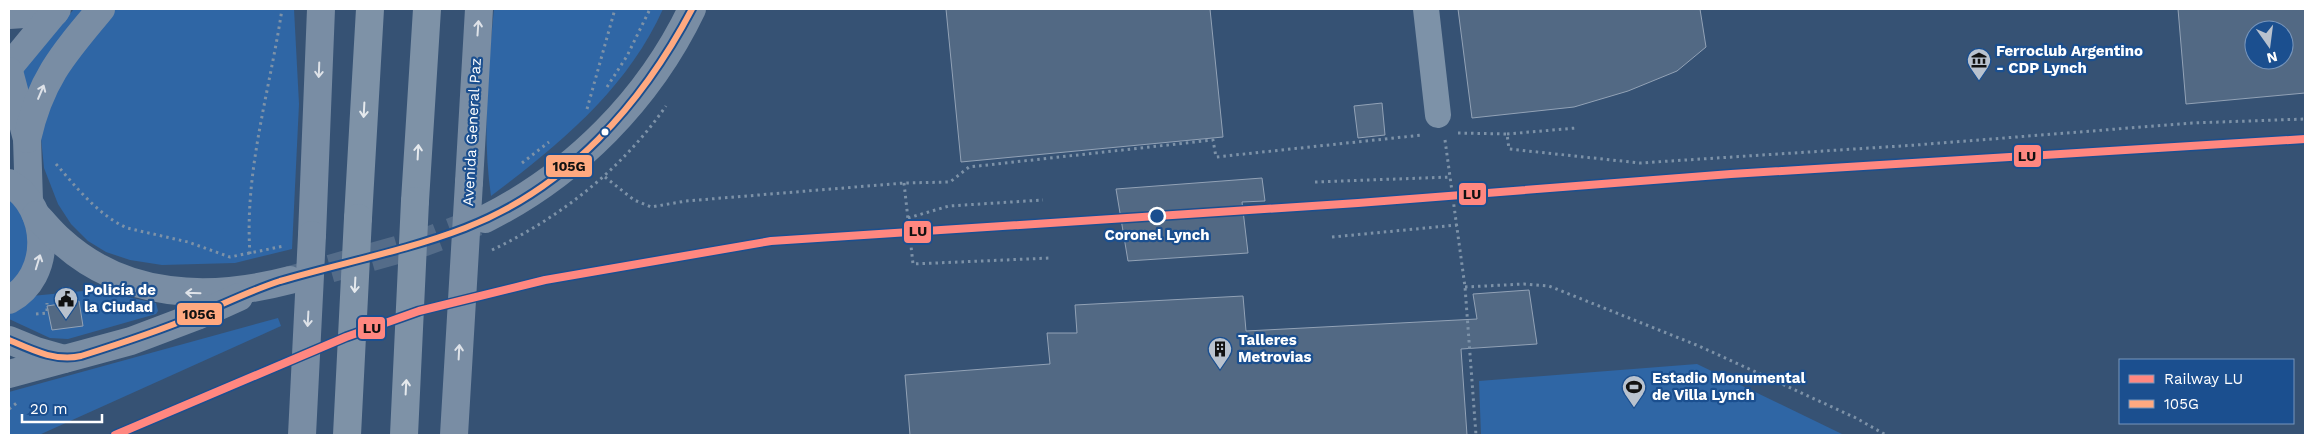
<svg xmlns="http://www.w3.org/2000/svg" width="2314" height="444" font-family="'Work Sans',sans-serif">
<style>
.green{fill:#2f66a5}
.building{fill:#526984;stroke:#92a2b6;fill-rule:evenodd}
.lines{fill:none;stroke-linecap:round;stroke-linejoin:round}
.secondary-tunnel{stroke:#546c89;stroke-width:28;stroke-dasharray:28 14;stroke-linecap:butt}
.path{stroke:#7d92a8;stroke-width:3;stroke-dasharray:2.5 4;stroke-linecap:butt}
.street{stroke:#7d92a8;stroke-width:26}
.secondary{stroke:#798da4;stroke-width:28}
.highway{stroke:#7e92a7;stroke-width:28}
.secondary-bridge{stroke:#798da4;stroke-width:28}
.highway-bridge{stroke:#7e92a7;stroke-width:28}
.bus-1-casing{stroke:#1b4f8f;stroke-width:10}
.bus-1{stroke:#ffa980;stroke-width:6}
.rail-1-casing{stroke:#1b4f8f;stroke-width:11}
.rail-1{stroke:#ff8780;stroke-width:8}
.oneway{stroke:#dee2e8}
.oneway2{stroke:#e5e9ed}
.bus-dot{fill:#fff;stroke:#1b4f8f;stroke-width:2}
.stop-dot{fill:#1b4f8f;stroke:#fff;stroke-width:2.5}
.labels{text-anchor:middle;stroke-width:4.5;stroke-linejoin:round;paint-order:stroke}
.poi-label{font-size:15px;font-weight:bold;fill:#fff;stroke:#1b4f8f;text-anchor:start}
.street-label{font-size:15px;fill:#fff;stroke:#1b4f8f}
.stop-label{font-size:15px;font-weight:bold;fill:#fff;stroke:#1b4f8f}
.line-badge{stroke:#1b4f8f;stroke-width:2}
.pale-badge-label{font-size:14px;text-anchor:middle;font-weight:bold;fill:#111}
</style>
<rect width="100%" height="100%" fill="#365274"/>
<g class="green">
<path d="M74,9h13l-61,88 -6,-23z"/>
<path d="M115,9h179l5,95 -7,145 -57,14 -73,2 -32,-5 -24,-8 -18,-11 -17,-17 -13,-20 -14,-36 -3,-30 4,-26 33,-59z"/>
<path d="M494,9h169c-36,80 -103,135 -172,187 -9,-61 -3,-126 3,-187z"/>
<path d="M9,193l18,20 6,37 -24,40z"/>
<path d="M94,290l62,13 2,8 -2,3 -88,25 -18,-1 -41,-19v-15l12,-7z"/>
<path d="M278,318l3,8 -242,109h-30v-43z"/>
<path d="M1697,364l147,71h-363l-2,-54z"/>
</g>
<g class="building">
<path d="M946,9h264l13,128 -262,25z"/>
<path d="M1458,9h242l6,38 -29,24 -49,20 -54,16 -102,11z"/>
<path d="M2178,9h127v84l-119,11zM2254,30h30v30h-30z"/>
<path d="M1382,103l3,32 -27,3 -4,-32z"/>
<path d="M1262,178l3,23 -23,1 6,51 -120,8 -12,-72z"/>
<path d="M1529,290l8,54 -76,5 6,86h-557l-5,-60 145,-11 -3,-31h30l-2,-28 168,-9 3,35 231,-12 -4,-25z"/>
<path d="M79,301l4,25 -31,4 -5,-24z"/>
</g>
<g class="lines">
<path class="secondary-tunnel" d="M290,280l135,-38 60,-23"/>
<g class="path">
<path d="M607,87l20,-31 23,-47"/>
<path d="M587,109l28,-100"/>
<path d="M1458,133l49,1 2,15 131,14 276,-18 276,-22 113,-4"/>
<path d="M1507,134l69,-6"/>
<path d="M1445,140l20,147 11,148"/>
<path d="M522,163l27,-21"/>
<path d="M56,164c21,24 41,50 71,64l61,14 42,15 54,-11"/>
<path d="M605,177l29,23 17,7 35,-6 218,-18 46,-1 19,-15 244,-27 3,17 206,-22"/>
<path d="M1315,182l136,-5"/>
<path d="M904,183l9,81 137,-6"/>
<path d="M908,218l41,-12 94,-6"/>
<path d="M1332,237l125,-12"/>
<path d="M492,250c69,-33 130,-81 174,-144"/>
<path d="M250,254c-6,-82 20,-164 32,-245"/>
<path d="M1465,287l59,-3 25,2 150,60 157,72 30,17"/>
<path d="M36,314l11,-1v-10"/>
<path d="M9,409l9,-7"/>
</g>
<path class="street" d="M1426,9l12,106"/>
<g class="secondary">
<path d="M9,15l46,-3"/>
<path d="M9,67l48,-58"/>
<path d="M9,71l18,68 2,62"/>
<path d="M27,139c13,-59 36,-85 74,-130"/>
<path d="M469,182l10,-173"/>
<path d="M9,183c42,25 44,93 0,117"/>
<path d="M36,215c8,8 15,17 24,25 64,59 150,61 230,40"/>
<path d="M485,219c90,-45 164,-120 207,-210"/>
<path d="M312,235l9,-226"/>
<path d="M9,340l27,11 28,8"/>
<path d="M9,374l122,-33 66,-25 42,-19"/>
</g>
<g class="highway">
<path d="M415,201l12,-192"/>
<path d="M358,218l12,-209"/>
</g>
<g class="secondary-bridge">
<path d="M302,435l10,-200"/>
<path d="M454,435l15,-253"/>
</g>
<g class="highway-bridge">
<path d="M347,435l11,-217"/>
<path d="M404,435l11,-234"/>
</g>
<g class="bus-1-casing">
<path id="bus-1" d="M9,340c23,10 47,22 72,16 38,-12 75,-24 111,-39 30,-12 57,-26 88,-36 61,-18 125,-30 185,-53 103,-40 177,-124 227,-219"/>
</g>
<use href="#bus-1" class="bus-1"/>
<g class="rail-1-casing">
<path id="rail-1" d="M115,435l231,-98 73,-26 126,-31 226,-39 587,-38 373,-29 574,-35"/>
</g>
<use href="#rail-1" class="rail-1"/>
</g>
<defs><path id="oneway-shaft" d="M-6 0H5M1.5-3L5.5 0L1.5 3" fill="none" stroke-width="1.6" stroke-linecap="round" stroke-linejoin="round" transform="scale(1.25)"/></defs>
<g class="oneway">
<use href="#oneway-shaft" transform="translate(478 28) rotate(-86)"/>
<use href="#oneway-shaft" transform="translate(319 70) rotate(92)"/>
<use href="#oneway-shaft" transform="translate(41 92) rotate(-67)"/>
<use href="#oneway-shaft" transform="translate(38 262) rotate(-73)"/>
<use href="#oneway-shaft" transform="translate(193 293) rotate(-178)"/>
<use href="#oneway-shaft" transform="translate(308 319) rotate(93)"/>
<use href="#oneway-shaft" transform="translate(459 352) rotate(-87)"/>
</g>
<g class="oneway2">
<use href="#oneway-shaft" transform="translate(364 110) rotate(93)"/>
<use href="#oneway-shaft" transform="translate(418 152) rotate(-87)"/>
<use href="#oneway-shaft" transform="translate(355 285) rotate(93)"/>
<use href="#oneway-shaft" transform="translate(406 387) rotate(-87)"/>
</g>
<defs>
<g id="museum-pin" transform="scale(1.25)"><path d="M0 17L-7.5 6A9.5 9.5 0 1 1 7.5 6Z" fill="#b9c2ce" stroke="#1b4f8f"/><path d="M0-6L6-3V-2H-6V-3ZM-5-1h2V3h-2ZM-1-1h2V3h-2ZM3-1h2V3H3ZM-6 4H6V6H-6Z" fill="#111"/></g>
<g id="civic-pin" transform="scale(1.25)"><path d="M0 17L-7.5 6A9.5 9.5 0 1 1 7.5 6Z" fill="#b9c2ce" stroke="#1b4f8f"/><path d="M-.6-6.5H3V-4.5H.6V-3L4-1V1h2V6H-6V1h2V-1L-.6-3ZM-1.2 2.5V6h2.4V2.5Z" fill="#111"/></g>
<g id="building-pin" transform="scale(1.25)"><path d="M0 17L-7.5 6A9.5 9.5 0 1 1 7.5 6Z" fill="#b9c2ce" stroke="#1b4f8f"/><path d="M-4-6H4V6H1V3H-1V6H-4ZM-2.5-4.3h1.7v1.8h-1.7ZM.8-4.3h1.7v1.8H.8ZM-2.5-1h1.7V.8h-1.7ZM.8-1h1.7V.8H.8Z" fill="#111"/></g>
<g id="stadium-pin" transform="scale(1.25)"><path d="M0 17L-7.5 6A9.5 9.5 0 1 1 7.5 6Z" fill="#b9c2ce" stroke="#1b4f8f"/><path d="M0-5a6.5 5 0 1 0 0 10a6.5 5 0 1 0 0-10ZM-3.5-1.8h7v3.6h-7Z" fill="#111"/></g>
</defs>
<g fill-rule="evenodd">
<use href="#museum-pin" x="1979" y="60"/>
<use href="#civic-pin" x="66" y="299"/>
<use href="#building-pin" x="1220" y="349"/>
<use href="#stadium-pin" x="1634" y="387"/>
</g>
<circle class="bus-dot" cx="605" cy="132" r="4.5"/>
<circle class="stop-dot" cx="1157" cy="216" r="8"/>
<g class="labels">
<g class="poi-label">
<text x="1996" y="56">Ferroclub Argentino<tspan x="1996" dy="17">- CDP Lynch</tspan></text>
<text x="84" y="295">Policía de<tspan x="84" dy="17">la Ciudad</tspan></text>
<text x="1238" y="345">Talleres<tspan x="1238" dy="17">Metrovias</tspan></text>
<text x="1652" y="383">Estadio Monumental<tspan x="1652" dy="17">de Villa Lynch</tspan></text>
</g>
<g class="street-label">
<text transform="translate(472 132) rotate(-87)" y="5">Avenida General Paz</text>
</g>
<g class="stop-label">
<text x="1157" y="240">Coronel Lynch</text>
</g>
</g>
<g class="line-badge">
<rect x="2013" y="144" width="29" height="24" rx="5" fill="#ff8780"/>
<rect x="545" y="154" width="48" height="24" rx="5" fill="#ffa980"/>
<rect x="1458" y="182" width="29" height="24" rx="5" fill="#ff8780"/>
<rect x="903" y="220" width="29" height="24" rx="5" fill="#ff8780"/>
<rect x="176" y="302" width="47" height="24" rx="5" fill="#ffa980"/>
<rect x="357" y="316" width="29" height="24" rx="5" fill="#ff8780"/>
</g>
<g class="pale-badge-label">
<text x="2027" y="161">LU</text>
<text x="569" y="171">105G</text>
<text x="1472" y="199">LU</text>
<text x="918" y="236">LU</text>
<text x="199" y="319">105G</text>
<text x="372" y="333">LU</text>
</g>
<rect width="2314" height="444" fill="none" stroke="#ffffff" stroke-width="20"/>
<rect x="2119" y="359" width="175" height="65" fill="#1b4f8f" stroke="#7695bc"/>
<rect x="2129" y="375" width="25" height="8" fill="#ff8780" stroke="#7695bc"/>
<text x="2164" y="384" font-size="15" fill="#ffffff">Railway LU</text>
<rect x="2129" y="400" width="25" height="8" fill="#ffa980" stroke="#7695bc"/>
<text x="2164" y="409" font-size="15" fill="#ffffff">105G</text>
<g transform="translate(2269 45) rotate(166)"><circle r="24" fill="#1b4f8f" stroke="#7695bc"/>
<path d="M0-4L9 19L0 12L-9 19Z" fill="#b9c2ce"/>
<text y="-8" font-size="14" font-weight="bold" text-anchor="middle" fill="#ffffff">N</text>
</g>
<path d="M22 414v8h80v-8" fill="none" stroke="#ffffff" stroke-width="2.5"/>
<text x="30" y="414" font-size="15" fill="#ffffff" stroke="#1b4f8f" stroke-width="4" paint-order="stroke">20 m</text>
</svg>
